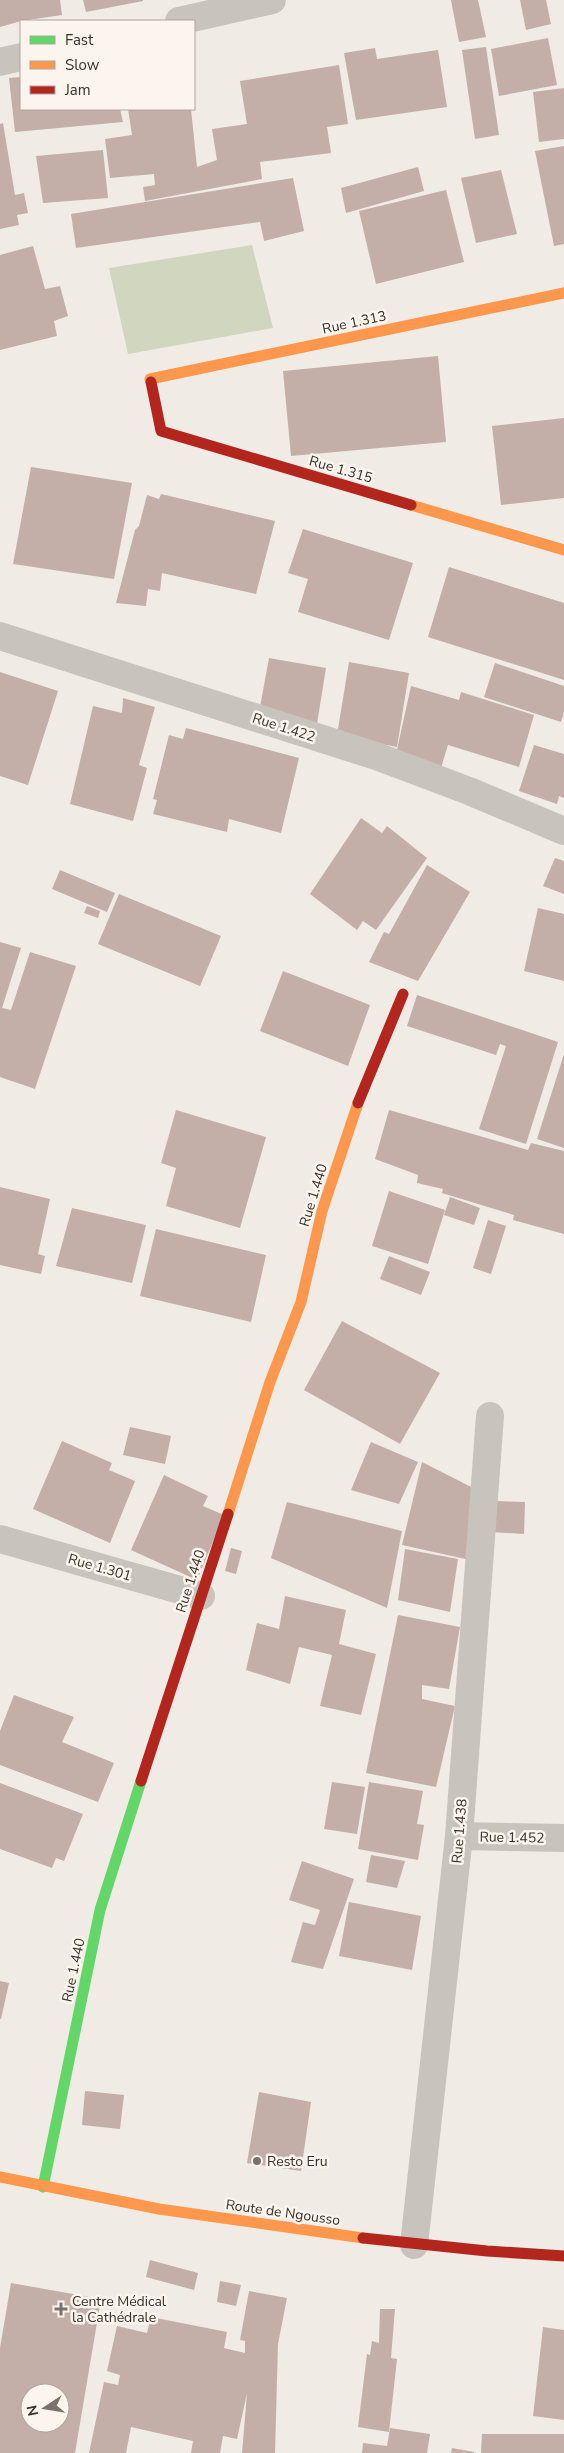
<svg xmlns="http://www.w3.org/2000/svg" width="564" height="2453" font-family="'Nunito Sans',sans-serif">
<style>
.green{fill:#d1d6bf}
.building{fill:#c3afa7;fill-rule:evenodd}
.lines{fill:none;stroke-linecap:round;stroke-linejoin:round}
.street{stroke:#c9c3be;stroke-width:28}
.fast{stroke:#63d668;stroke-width:11}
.slow{stroke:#ff974d;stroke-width:11}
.jam{stroke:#b3261e;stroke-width:11}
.poi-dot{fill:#7a716c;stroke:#fbf5ee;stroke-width:2}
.labels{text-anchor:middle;stroke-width:5;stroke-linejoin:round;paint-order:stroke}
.street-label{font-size:14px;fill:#3b302b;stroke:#fbf5ee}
.poi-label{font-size:14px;fill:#3b302b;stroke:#fbf5ee;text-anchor:start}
</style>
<rect width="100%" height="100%" fill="#f0ebe5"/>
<path class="green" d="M252,245l21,83 -145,26 -19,-86z"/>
<g class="building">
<path d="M0,0h60l2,15 -41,6 -21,6z"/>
<path d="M83,0h60v1l-57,11z"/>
<path d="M451,0h27l8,37 -27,5z"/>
<path d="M520,0h26l5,24 -25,6z"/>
<path d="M548,38l9,47 -58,11 -8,-47z"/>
<path d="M486,47l13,88 -24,4 -13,-89z"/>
<path d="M375,48l2,11 61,-9 9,57 -91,13 -12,-67z"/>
<path d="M339,65l9,59 -21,3 4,26 -71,9 2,17 -117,22 -2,-14 12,-2 -1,-11 -44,4 -5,-39 27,-4 -4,-26h63l6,58 20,-7 -5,-31 35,-5 -7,-43z"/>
<path d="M21,77v32h99l3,13 -108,10 -6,-54z"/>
<path d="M564,88v51l-25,3 -6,-50z"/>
<path d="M3,123l12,72 9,-2 4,20 -11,2 2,10 -19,4v-105z"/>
<path d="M564,146v98l-10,2 -19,-95z"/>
<path d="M103,150l5,48 -65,5 -7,-47z"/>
<path d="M418,167l6,24 -78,22 -5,-25z"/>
<path d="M501,170l16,64 -41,9 -15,-65z"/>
<path d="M293,178l11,53 -40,10 -4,-19 -184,26 -5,-34z"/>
<path d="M446,190l18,72 -88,22 -17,-73z"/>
<path d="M33,246l12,43 15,-3 8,30 -14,5 3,15 -57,14v-95z"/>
<path d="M438,356l8,86 -155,14 -8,-85z"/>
<path d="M564,418v80l-63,7 -9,-79z"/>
<path d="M31,467l101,16 -18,96 -101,-15z"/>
<path d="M161,494l114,27 -19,73 -94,-21 -2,18 -12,-2 -2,17 -30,-3 19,-73 4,-4 8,-31 12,4z"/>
<path d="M303,529l110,34 -24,77 -91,-28 10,-33 -20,-6z"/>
<path d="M449,567l115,36v77l-136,-43z"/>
<path d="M269,658l57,10 -10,62 -58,-12z"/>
<path d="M349,662l60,11 -12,74 -60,-12z"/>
<path d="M495,663l69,23v26l-3,10 -77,-25z"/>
<path d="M0,672l58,19 -30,94 -28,-9z"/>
<path d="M411,686l48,14 2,-8 73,23 -15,52 -71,-22 -7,23 -45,-14z"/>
<path d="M123,698l32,9 -16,58 8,3 -14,53 -63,-17 23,-98 29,7z"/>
<path d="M186,728l113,30 -18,75 -52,-14 -2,13 -74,-18 4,-14 -4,-1 16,-64 14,4z"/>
<path d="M534,745l30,9v44l-5,-2 -2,8 -38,-13z"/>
<path d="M361,818l21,15 5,-7 40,32 -51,72 -13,-9 -6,9 -47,-36z"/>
<path d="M555,858l9,3v33l-21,-8z"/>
<path d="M427,865l43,27 -52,89 -49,-19 15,-30 5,2z"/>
<path d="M60,870l55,23 -8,19 -55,-23z"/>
<path d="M119,894l102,42 -21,50 -102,-42z"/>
<path d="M87,906l13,5 -2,7 -14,-5z"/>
<path d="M538,908l26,6v67l-40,-10z"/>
<path d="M0,942l21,6 -19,60 9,2 19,-58 46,14 -41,123 -35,-12z"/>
<path d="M283,971l87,34 -22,61 -88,-35z"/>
<path d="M417,995l141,47 -32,102 -47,-15 27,-83 -6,-2 -4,11 -89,-29z"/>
<path d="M564,1054v94l-27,-9z"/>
<path d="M176,1110l90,27 -26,91 -74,-22 10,-38 -15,-5z"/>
<path d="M389,1110l139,40 3,-7 33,8v83l-51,-14 1,-5 -72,-22 1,-4 -26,-6 1,-8 -43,-16z"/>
<path d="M0,1187l50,12 -12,55 7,2 -4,18 -41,-9z"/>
<path d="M389,1191l56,19 -17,54 -56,-18z"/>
<path d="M450,1197l30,11 -6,17 -30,-10z"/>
<path d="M72,1208l74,17 -14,58 -76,-17z"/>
<path d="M488,1220l18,6 -15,48 -18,-6z"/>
<path d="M156,1229l110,26 -15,67 -111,-26z"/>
<path d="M389,1256l41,16 -9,23 -41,-16z"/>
<path d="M342,1321l98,52 -40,71 -96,-54z"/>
<path d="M130,1427l41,9 -6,28 -42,-9z"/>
<path d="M62,1441l50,22 -3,7 26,11 -25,62 -77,-34z"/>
<path d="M371,1442l47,20 -19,42 -48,-14z"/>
<path d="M422,1462l59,30 -11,68 -68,-15z"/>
<path d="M164,1475l44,21 -5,10 21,9 -27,65 -66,-30z"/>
<path d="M494,1501l31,1 -1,32 -33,-2z"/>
<path d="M287,1502l115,29 -15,77 -116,-50z"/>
<path d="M231,1548l11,3 -6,23 -11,-3z"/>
<path d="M405,1549l53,10 -8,53 -52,-12z"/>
<path d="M285,1596l61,14 -7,34 37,10 -15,61 -41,-9 12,-51 -33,-8 -9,37 -44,-14 11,-47 22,6z"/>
<path d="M398,1615l62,12 -11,62 -27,-4v14l33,7 -19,81 -70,-14z"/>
<path d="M14,1695l60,22 -12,25 52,21 -16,39 -98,-37v-34z"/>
<path d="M332,1782l33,5 -8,47 -33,-5z"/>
<path d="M369,1782l54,9 -6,33 7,1 -6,35 -60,-11z"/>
<path d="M0,1783l83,31 -19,47 -8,-3 -4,10 -52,-19z"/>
<path d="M371,1855l34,6 -8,27 -31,-6z"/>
<path d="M302,1861l52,18 -31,90 -32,-7 12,-40 12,3 5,-15 -31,-10z"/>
<path d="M349,1902l72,14 -9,54 -73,-14z"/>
<path d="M0,1981l9,2 -8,36h-1z"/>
<path d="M85,2091l39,4 -4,34 -38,-4z"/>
<path d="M259,2092l52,10 -10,69 -54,-8z"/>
<path d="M150,2260l48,13 -4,17 -48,-13z"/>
<path d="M220,2281l21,4 -5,21 -19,-4z"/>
<path d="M11,2283l90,16 -26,154h-75v-105zM30,2393h30v30h-30z"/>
<path d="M249,2291l38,7 -9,46 -3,109h-33l5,-60 -10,46 -14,-3 -3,17h-29l2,-12 -62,-14 -5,26h-37l15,-71 14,3 2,-10 -13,-4 10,-45 30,7 4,-16 76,15 -3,16 21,5v-12l-5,-1z"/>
<path d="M380,2309h15l-4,49 6,1 -8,73 -31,-5 9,-73 3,1 2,-14 7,2z"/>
<path d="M543,2327l21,3v90l-31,-4z"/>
<path d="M390,2428l40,6 -3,19h-65l1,-10 24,3z"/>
<path d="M482,2434h82v19h-83z"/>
<path d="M452,2448l22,4v1h-23z"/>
</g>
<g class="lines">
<g class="street">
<path d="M179,21l93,-21"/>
<path d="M0,62l21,-5"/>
<path d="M0,636l376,120 93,35 95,40"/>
<path d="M0,1539l201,57"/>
<path d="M459,1836l105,2"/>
<path d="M414,2245l45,-409 31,-420"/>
</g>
<path class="fast" d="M43,2187l57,-277 41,-129"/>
<g class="slow">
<path d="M151,382l-1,-3 414,-86"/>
<path d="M411,505l153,45"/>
<path d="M228,1514l42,-132 31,-80 21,-91 36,-108"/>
<path d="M0,2177l159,32 204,29"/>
</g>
<g class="jam">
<path d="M151,382l10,49 250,74"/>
<path d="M358,1103l45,-109"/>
<path d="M141,1781l87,-267"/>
<path d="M363,2238l124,13 77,5"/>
</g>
</g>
<g class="poi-dot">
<circle cx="257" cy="2161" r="5"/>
<path d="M58.5 2301.5h5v5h5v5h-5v5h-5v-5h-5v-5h5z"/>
</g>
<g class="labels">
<g class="street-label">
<text transform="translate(354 322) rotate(-12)" y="5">Rue 1.313</text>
<text transform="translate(341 469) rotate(16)" y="5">Rue 1.315</text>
<text transform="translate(284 727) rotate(18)" y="5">Rue 1.422</text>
<text transform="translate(313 1195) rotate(-73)" y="5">Rue 1.440</text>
<text transform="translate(100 1567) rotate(16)" y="5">Rue 1.301</text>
<text transform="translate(190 1581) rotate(-72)" y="5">Rue 1.440</text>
<text transform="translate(459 1831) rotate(-85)" y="5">Rue 1.438</text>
<text transform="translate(512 1837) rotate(1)" y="5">Rue 1.452</text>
<text transform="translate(73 1970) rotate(-78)" y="5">Rue 1.440</text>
<text transform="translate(283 2212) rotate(8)" y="5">Route de Ngousso</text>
</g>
<g class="poi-label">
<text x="267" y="2166">Resto Eru</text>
<text x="72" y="2306">Centre Médical<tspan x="72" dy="16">la Cathédrale</tspan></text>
</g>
</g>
<rect x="20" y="20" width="175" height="90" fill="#fbf5ee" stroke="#aea6a0"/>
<rect x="30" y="36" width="25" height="8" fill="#63d668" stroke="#aea6a0"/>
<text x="65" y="45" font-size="15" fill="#3b302b">Fast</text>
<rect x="30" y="61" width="25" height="8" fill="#ff974d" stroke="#aea6a0"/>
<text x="65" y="70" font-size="15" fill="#3b302b">Slow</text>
<rect x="30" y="86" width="25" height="8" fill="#b3261e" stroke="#aea6a0"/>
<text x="65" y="95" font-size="15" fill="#3b302b">Jam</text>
<g transform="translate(45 2408) rotate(258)"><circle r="24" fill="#fbf5ee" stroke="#aea6a0"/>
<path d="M0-4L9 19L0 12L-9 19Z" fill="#7a716c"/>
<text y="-8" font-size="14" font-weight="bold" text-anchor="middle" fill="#3b302b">N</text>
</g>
</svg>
